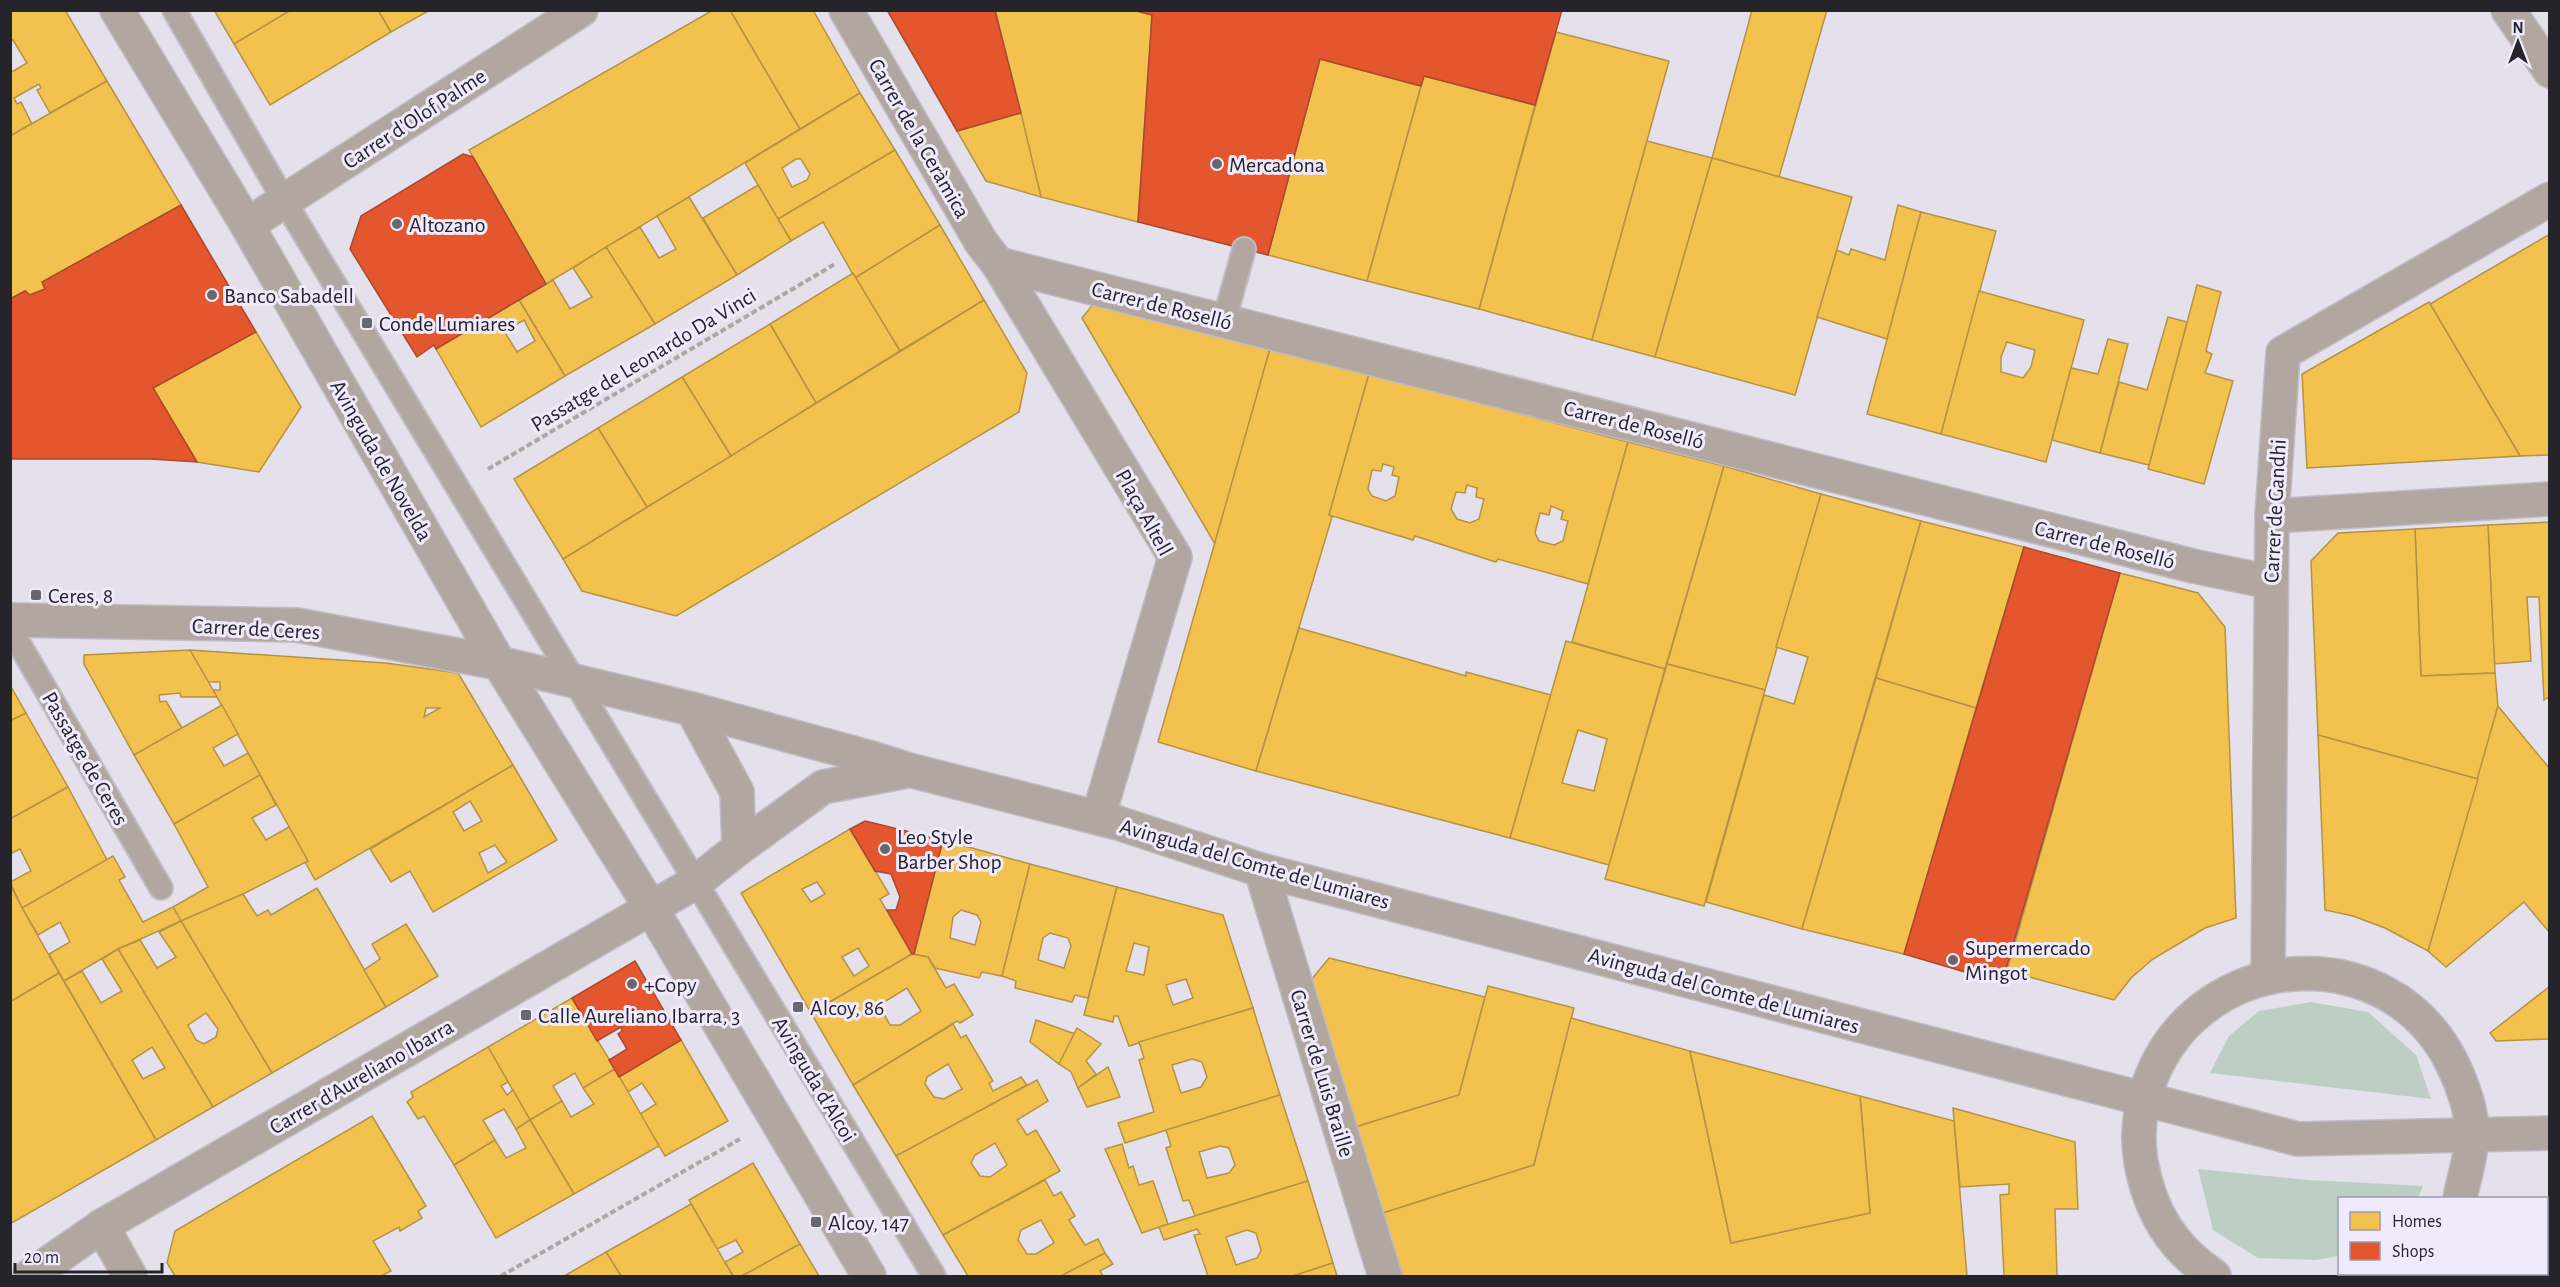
<svg xmlns="http://www.w3.org/2000/svg" width="2560" height="1287" font-family="'Alegreya Sans',sans-serif">
<style>
.green{fill:#bdcec4}
.homes{fill:#f2c14e;stroke:#b59244;stroke-width:1.5;fill-rule:evenodd}
.shops{fill:#e4572e;stroke:#ab482d;stroke-width:1.5}
.lines{fill:none;stroke-linecap:round;stroke-linejoin:round}
.service-casing{stroke:#bfbcc5;stroke-width:26}
.minor-casing{stroke:#bfbcc5;stroke-width:36}
.tertiary-casing{stroke:#bfbcc5;stroke-width:36}
.secondary-casing{stroke:#bfbcc5;stroke-width:36}
.path{stroke:#aea6a4;stroke-width:4;stroke-dasharray:6 3;stroke-linecap:butt}
.service{stroke:#b2a7a0;stroke-width:22}
.minor{stroke:#b2a7a0;stroke-width:33}
.tertiary{stroke:#b2a7a0;stroke-width:33}
.secondary{stroke:#b1a6a0;stroke-width:33}
.poi-dot{fill:#68666f;stroke:#f0eafd;stroke-width:2}
.labels{text-anchor:middle;stroke-width:6;stroke-linejoin:round;paint-order:stroke}
.street-label{font-size:22px;fill:#26242b;stroke:#f0eafd}
.poi-label{font-size:22px;fill:#26242b;stroke:#f0eafd;text-anchor:start}
</style>
<rect width="100%" height="100%" fill="#e4e1ec"/>
<g class="green">
<path d="M2311,1002l57,10 48,43 15,44 -221,-26 19,-37 30,-25z"/>
<path d="M2198,1169l111,11 114,6 -5,12h-78l-1,58 -23,4 -58,-2 -45,-28z"/>
</g>
<g class="homes">
<path d="M10,10h55l42,71 -57,32 -13,-23 4,-2 -2,-4 -25,14 3,6 4,-2 11,22 -22,12v-63l17,-10 -14,-23 -3,1z"/>
<path d="M214,10h77l-57,34z"/>
<path d="M291,10h87l13,22 -121,73 -36,-61z"/>
<path d="M378,10h52l-39,22z"/>
<path d="M713,10h17l70,119 -254,155 -77,-134z"/>
<path d="M730,10h83l47,83 -60,36z"/>
<path d="M995,10h138l19,5 -14,207 -97,-25z"/>
<path d="M1752,10h75l-48,167 -67,-19z"/>
<path d="M1556,32l113,29 -77,279 -113,-31z"/>
<path d="M1320,59l101,27 -54,195 -99,-26z"/>
<path d="M1424,76l111,29 -56,204 -112,-28z"/>
<path d="M107,81l74,124 -139,77 3,7 -15,6 -5,-4 -15,8v-163z"/>
<path d="M860,93l35,57 -117,69 -33,-56zM796,159h5l9,15 -3,6 -15,7 -10,-19z"/>
<path d="M1021,113l20,84 -55,-16 -29,-50z"/>
<path d="M1647,141l65,17 -57,199 -63,-17z"/>
<path d="M895,150l45,75 -85,53 -32,-56 -32,19 -13,-22z"/>
<path d="M1712,158l140,39 -57,198 -140,-38z"/>
<path d="M758,185l33,56 -54,34 -34,-57z"/>
<path d="M689,197l48,78 -82,49 -49,-77 34,-20 19,31 17,-9 -19,-33z"/>
<path d="M1898,205l23,7 -34,127 -70,-22 20,-67 12,5 2,-6 34,11z"/>
<path d="M1921,212l75,19 -55,203 -74,-20z"/>
<path d="M940,225l44,75 -84,51 -45,-73z"/>
<path d="M2550,234v221l-30,1 -90,-152z"/>
<path d="M606,247l49,77 -90,52 -46,-76 34,-20 17,29 22,-12 -19,-29z"/>
<path d="M853,273l47,78 -84,52 -46,-79z"/>
<path d="M2197,285l24,7 -15,59 6,3 -7,19 28,8 -29,103 -56,-15z"/>
<path d="M1979,291l105,29 -38,142 -105,-28zM2007,342l28,8 -4,17 -8,11 -22,-6v-15z"/>
<path d="M519,300l46,76 -84,51 -45,-78zM524,320l11,21 -18,11 -13,-21z"/>
<path d="M984,300l43,73 -8,39 -343,204 -94,-25 -19,-32z"/>
<path d="M1095,302l175,47 -55,195 -133,-226z"/>
<path d="M2429,302l91,154 -213,12 -5,-94z"/>
<path d="M2168,317l19,5 -38,143 -49,-12 19,-71 28,8z"/>
<path d="M770,324l46,79 -85,53 -49,-79z"/>
<path d="M256,332l45,75 -42,65 -62,-10 -44,-74z"/>
<path d="M2108,339l20,5 -28,109 -48,-13 19,-72 27,6z"/>
<path d="M1270,349l99,25 -40,141 3,2 -76,254 -98,-29z"/>
<path d="M1369,374l259,68 -40,142 -90,-25 -2,3 -81,-26 -2,4 -84,-25zM1383,464l11,3 -2,8 7,2 -4,19 -9,5 -14,-5 -4,-7 4,-19 9,1zM1467,485l10,3 -1,9 8,2 -5,20 -9,4 -13,-4 -6,-10 5,-17 9,1zM1551,506l12,5 -2,8 7,2 -5,20 -9,4 -15,-4 -4,-8 5,-20 9,2z"/>
<path d="M682,377l49,79 -84,51 -49,-79z"/>
<path d="M598,428l49,79 -84,52 -49,-80z"/>
<path d="M1628,442l96,24 -59,203 -93,-27z"/>
<path d="M1724,466l97,28 -56,196 -98,-26z"/>
<path d="M1821,494l100,27 -119,408 -96,-27 58,-207 30,9 14,-47 -32,-10z"/>
<path d="M1921,521l103,26 -48,161 -100,-30z"/>
<path d="M2550,522v174l-6,4 -5,-103h-12l4,64 -37,3 -6,-139z"/>
<path d="M2488,525l7,148 -74,3 -6,-147z"/>
<path d="M2415,529l6,147 74,-3 3,33 -20,73 -160,-44 -7,-174 27,-28z"/>
<path d="M2120,573l78,20 27,34 11,291 -31,10 -52,31 -22,19 -17,22 -107,-29z"/>
<path d="M1299,628l167,48v-4l85,23 -41,143 -254,-67z"/>
<path d="M1566,641l99,28 -56,196 -99,-27zM1578,730l29,9 -13,52 -32,-8z"/>
<path d="M190,650l196,13 72,10 55,92 -198,115 -10,-18 3,-1 -95,-171h7v-8h-12zM426,708h14l-16,9z"/>
<path d="M190,650l27,47h-36l-1,-4 -21,2 1,7 6,-1 16,27 -48,27 -50,-91v-9z"/>
<path d="M1667,664l98,26 -61,216 -99,-27z"/>
<path d="M1876,678l100,30 -72,246 -102,-25z"/>
<path d="M10,685l16,28 -16,8z"/>
<path d="M222,705l16,29 -25,14 11,18 24,-13 12,22 -86,49 -40,-69z"/>
<path d="M2498,706l52,63v164l-26,-31 -78,65 -18,-16z"/>
<path d="M26,713l42,74 -58,32v-98z"/>
<path d="M2318,735l160,44 -50,172 -43,-23 -32,-12 -28,-6z"/>
<path d="M513,765l44,75 -124,72 -23,-41 -19,11 -21,-33zM470,801l12,20 -18,10 -11,-19zM495,845l12,17 -19,11 -9,-20z"/>
<path d="M260,775l16,30 -24,13 14,22 23,-13 19,34 -65,33 -62,27 -8,-14 35,-20 -34,-63z"/>
<path d="M68,787l39,73 -85,48 -12,-26 21,-11 -11,-22 -10,5v-35z"/>
<path d="M850,829l39,65 -9,5 32,55 -101,59 -70,-120zM817,882l8,12 -14,8 -9,-13zM858,948l11,18 -15,10 -12,-19z"/>
<path d="M943,840l87,24 -28,112 -20,-4 -3,6 -44,-10 -7,-11 -14,-3zM961,910l16,5 4,7 -6,23 -25,-7 3,-21z"/>
<path d="M113,856l12,21 -6,3 24,42 30,-15 8,14 -63,28 -54,32 -15,-27 21,-12 -10,-20 -22,13 -16,-27z"/>
<path d="M1030,864l87,23 -29,111 -13,-3 -3,7 -57,-14 1,-7 -14,-5zM1050,933l18,5 3,8 -7,22 -26,-8 5,-22z"/>
<path d="M10,884l12,24 37,65 -49,29z"/>
<path d="M1117,887l106,28 30,93 -124,38 -11,-30h-4l-1,6 -29,-7zM1134,943l15,4 -5,28 -18,-4zM1186,979l7,19 -20,7 -7,-20z"/>
<path d="M317,888l69,119 -114,66 -91,-152 62,-27 14,22 11,-6 3,5z"/>
<path d="M181,921l91,152 -59,34 -95,-158 22,-9 17,28 19,-11 -17,-25zM206,1013l12,16 -2,8 -12,7 -8,-4 -8,-15z"/>
<path d="M406,924l32,52 -52,31 -22,-37 16,-11 -8,-15z"/>
<path d="M118,949l95,158 -57,33 -92,-159 18,-10 19,32 21,-12 -20,-32zM152,1047l13,21 -22,11 -11,-19z"/>
<path d="M912,954l16,3 18,31 8,-4 19,31 -13,8 -3,-2 -104,64 -42,-72zM907,988l14,23 -21,14h-10l-8,-15 2,-8z"/>
<path d="M1329,958l156,39 -26,98 -107,33 -45,-143z"/>
<path d="M59,973l97,167 -146,84v-222z"/>
<path d="M1488,986l86,22 -40,157 -151,48 -31,-85 107,-33z"/>
<path d="M2550,986v53l-54,2 -6,-8z"/>
<path d="M572,998l43,71 -32,19 -8,-15 -22,13 9,15 -32,19 -42,-73z"/>
<path d="M1253,1008l27,87 -155,48 -7,-20 36,-11 -15,-52 5,-2 -5,-16zM1192,1059l10,3 5,15 -6,10 -20,6 -9,-28z"/>
<path d="M1571,1018l119,33 41,192 139,-30 -10,-117 94,25 13,155h-564l-20,-63 151,-48z"/>
<path d="M1036,1020l39,14 -16,30 -29,-22z"/>
<path d="M953,1024l8,14 5,-3 27,46 -4,2 4,8 28,-14 6,8 -131,71 -43,-71zM948,1064l14,25 -18,10 -10,-2 -9,-13 2,-7z"/>
<path d="M1077,1028l24,16 -15,17 10,13 -18,14 -7,-16 -12,-8z"/>
<path d="M681,1040l47,81 -63,35 -25,-42 16,-10 -14,-21 -14,9 -9,-15z"/>
<path d="M488,1047l20,35 -7,4 6,9 6,-5 17,30 -14,9 -12,-20 -21,11 12,20 -41,25 -30,-49 -6,3 -11,-17 6,-5 -2,-5z"/>
<path d="M1690,1051l170,45 10,117 -139,30z"/>
<path d="M1108,1067l12,30 -33,10 -9,-19z"/>
<path d="M615,1069l44,77 -85,48 -44,-74 32,-19 9,16 23,-13 -11,-16z"/>
<path d="M1037,1080l11,21 -31,19 10,15 9,-5 24,41 -117,64 -47,-79zM995,1143l12,22 -17,12 -10,-1 -9,-13 4,-8z"/>
<path d="M1280,1095l28,86 -113,35 -6,-16 -6,1 -17,-53 5,-2 -5,-16zM1220,1146l9,2 6,17 -6,8 -22,5 -8,-26z"/>
<path d="M1953,1108l122,34 3,67h-23l2,67h-53l-4,-81 9,-1v-10l-49,3z"/>
<path d="M372,1116l54,90 -8,5 4,7 -22,13 -1,-4 -26,14 18,30 -10,5h-206l-8,-13 8,-32z"/>
<path d="M530,1120l44,74 -78,44 -42,-73 41,-25 11,18 20,-10 -10,-19z"/>
<path d="M1122,1144l7,24 4,-2 6,19 14,-4 15,43 -26,9 -37,-84z"/>
<path d="M753,1163l47,81 -58,32h-9l-8,-14 18,-10 -7,-12 -19,9 -28,-49z"/>
<path d="M1045,1180l9,16 7,-4 14,24 -6,4 16,25 13,-6 7,14 -44,23h-93l-25,-41zM1041,1220l13,23 -18,11h-9l-9,-14 3,-10z"/>
<path d="M1308,1181l25,82 -40,13h-85l-14,-41 6,-1 -3,-5 -33,11 -5,-13zM1247,1230l9,3 5,17 -4,8 -21,7 -10,-28z"/>
<path d="M691,1204l42,72h-112l-15,-24z"/>
<path d="M2550,1204v72h-83l3,-2h76v-69z"/>
<path d="M800,1244l19,32h-77z"/>
<path d="M606,1252l15,24h-57z"/>
<path d="M1105,1253l8,11 -13,7 3,5h-42z"/>
<path d="M1333,1263l4,13h-44z"/>
</g>
<g class="shops">
<path d="M887,10h108l26,103 -64,18z"/>
<path d="M1133,10h429l-27,95 -111,-29 -3,10 -101,-27 -52,196 -130,-33 14,-207z"/>
<path d="M463,154l10,3 73,127 -110,65 -2,-4 -17,12 -67,-108 11,-33z"/>
<path d="M181,205l75,127 -103,56 44,74 -47,-3h-140v-160l15,-8 5,4 15,-6 -3,-7z"/>
<path d="M2024,547l96,26 -118,410 -98,-29z"/>
<path d="M865,821l78,19 -29,114h-2l-25,-44h9l4,-13 -9,-23 -16,-3 -25,-42z"/>
<path d="M635,961l46,79 -62,37 -10,-17 18,-11 -9,-15 4,-3 -1,-4 -24,14 -25,-43z"/>
</g>
<g class="lines">
<g class="service-casing">
<g id="service">
<path d="M174,10l111,192 649,1074"/>
<path d="M1224,321l20,-72"/>
<path d="M10,628l151,260"/>
</g>
</g>
<g class="minor-casing">
<g id="minor">
<path d="M846,10l135,232 17,22 177,293 -77,261"/>
<path d="M2508,10l42,61"/>
<path d="M247,225l334,-215"/>
<path d="M998,264l1195,302 77,16"/>
<path d="M2272,516l278,-17"/>
<path d="M1261,870l124,406"/>
<path d="M2268,976l4,-460 11,-163 267,-154"/>
<path d="M102,1226l28,50"/>
<path d="M2214,1276c-42,-28 -64,-64 -73,-114 -5,-29 -1,-57 10,-84 52,-131 238,-142 301,-15 10,20 21,50 20,73 -1,21 -8,42 -12,62"/>
<path d="M2396,1276l5,-2"/>
</g>
</g>
<g class="tertiary-casing">
<g id="tertiary">
<path d="M10,620l287,5 202,38 193,46 176,48 41,13 209,53 143,47 1037,269 252,-6"/>
<path d="M692,709l45,83 2,56"/>
<path d="M30,1276l72,-50 594,-344 43,-34 84,-61 84,-16"/>
</g>
</g>
<g class="secondary-casing">
<path id="secondary" d="M117,10l130,215 252,438 152,245 218,368"/>
</g>
<g class="path">
<path d="M488,469l347,-205"/>
<path d="M501,1276l239,-137"/>
</g>
<use href="#service" class="service"/>
<use href="#minor" class="minor"/>
<use href="#tertiary" class="tertiary"/>
<use href="#secondary" class="secondary"/>
</g>
<g class="poi-dot">
<circle cx="1217" cy="164" r="6"/>
<circle cx="397" cy="224" r="6"/>
<circle cx="212" cy="295" r="6"/>
<rect x="361" y="317" width="12" height="12" rx="3"/>
<rect x="30" y="589" width="12" height="12" rx="3"/>
<circle cx="885" cy="849" r="6"/>
<circle cx="1953" cy="960" r="6"/>
<circle cx="632" cy="984" r="6"/>
<rect x="792" y="1001" width="12" height="12" rx="3"/>
<rect x="520" y="1009" width="12" height="12" rx="3"/>
<rect x="810" y="1216" width="12" height="12" rx="3"/>
</g>
<g class="labels">
<g class="street-label">
<text transform="translate(414 118) rotate(-33)" y="8">Carrer d'Olof Palme</text>
<text transform="translate(920 138) rotate(60)" y="8">Carrer de la Ceràmica</text>
<text transform="translate(1162 305) rotate(14)" y="8">Carrer de Roselló</text>
<text transform="translate(643 359) rotate(-31)" y="8">Passatge de Leonardo Da Vinci</text>
<text transform="translate(1634 424) rotate(14)" y="8">Carrer de Roselló</text>
<text transform="translate(382 460) rotate(60)" y="8">Avinguda de Novelda</text>
<text transform="translate(2274 511) rotate(-87)" y="8">Carrer de Gandhi</text>
<text transform="translate(1145 512) rotate(61)" y="8">Plaça Altell</text>
<text transform="translate(2105 544) rotate(14)" y="8">Carrer de Roselló</text>
<text transform="translate(256 628) rotate(3)" y="8">Carrer de Ceres</text>
<text transform="translate(86 758) rotate(60)" y="8">Passatge de Ceres</text>
<text transform="translate(1255 863) rotate(16)" y="8">Avinguda del Comte de Lumiares</text>
<text transform="translate(1724 990) rotate(15)" y="8">Avinguda del Comte de Lumiares</text>
<text transform="translate(1323 1073) rotate(73)" y="8">Carrer de Luis Braille</text>
<text transform="translate(361 1076) rotate(-30)" y="8">Carrer d'Aureliano Ibarra</text>
<text transform="translate(815 1079) rotate(59)" y="8">Avinguda d'Alcoi</text>
</g>
<g class="poi-label">
<text x="1229" y="172">Mercadona</text>
<text x="409" y="232">Altozano</text>
<text x="224" y="303">Banco Sabadell</text>
<text x="379" y="331">Conde Lumiares</text>
<text x="48" y="603">Ceres, 8</text>
<text x="897" y="844">Leo Style<tspan x="897" dy="25">Barber Shop</tspan></text>
<text x="1965" y="955">Supermercado<tspan x="1965" dy="25">Mingot</tspan></text>
<text x="644" y="992">+Copy</text>
<text x="810" y="1015">Alcoy, 86</text>
<text x="538" y="1023">Calle Aureliano Ibarra, 3</text>
<text x="828" y="1230">Alcoy, 147</text>
</g>
</g>
<rect width="2560" height="1287" fill="none" stroke="#26242b" stroke-width="24"/>
<rect x="2338" y="1197" width="210" height="78" fill="#f0eafd" stroke="#9f9ba9" stroke-width="1.5"/>
<rect x="2350" y="1212" width="30" height="18" fill="#f2c14e" stroke="#9f9ba9" stroke-width="1.5"/>
<text x="2392" y="1227" font-size="18" fill="#26242b">Homes</text>
<rect x="2350" y="1242" width="30" height="18" fill="#e4572e" stroke="#9f9ba9" stroke-width="1.5"/>
<text x="2392" y="1257" font-size="18" fill="#26242b">Shops</text>
<g transform="translate(2518 42)" stroke="#f0eafd" stroke-width="4.5" paint-order="stroke">
<path d="M0-4.5L10 22L0 15L-10 22Z" fill="#26242b"/>
<text y="-9" font-size="16" font-weight="bold" text-anchor="middle" fill="#26242b">N</text>
</g>
<path d="M15 1263v9h147v-9" fill="none" stroke="#26242b" stroke-width="3"/>
<text x="24" y="1263" font-size="18" fill="#26242b" stroke="#f0eafd" stroke-width="4.5" paint-order="stroke">20 m</text>
</svg>
